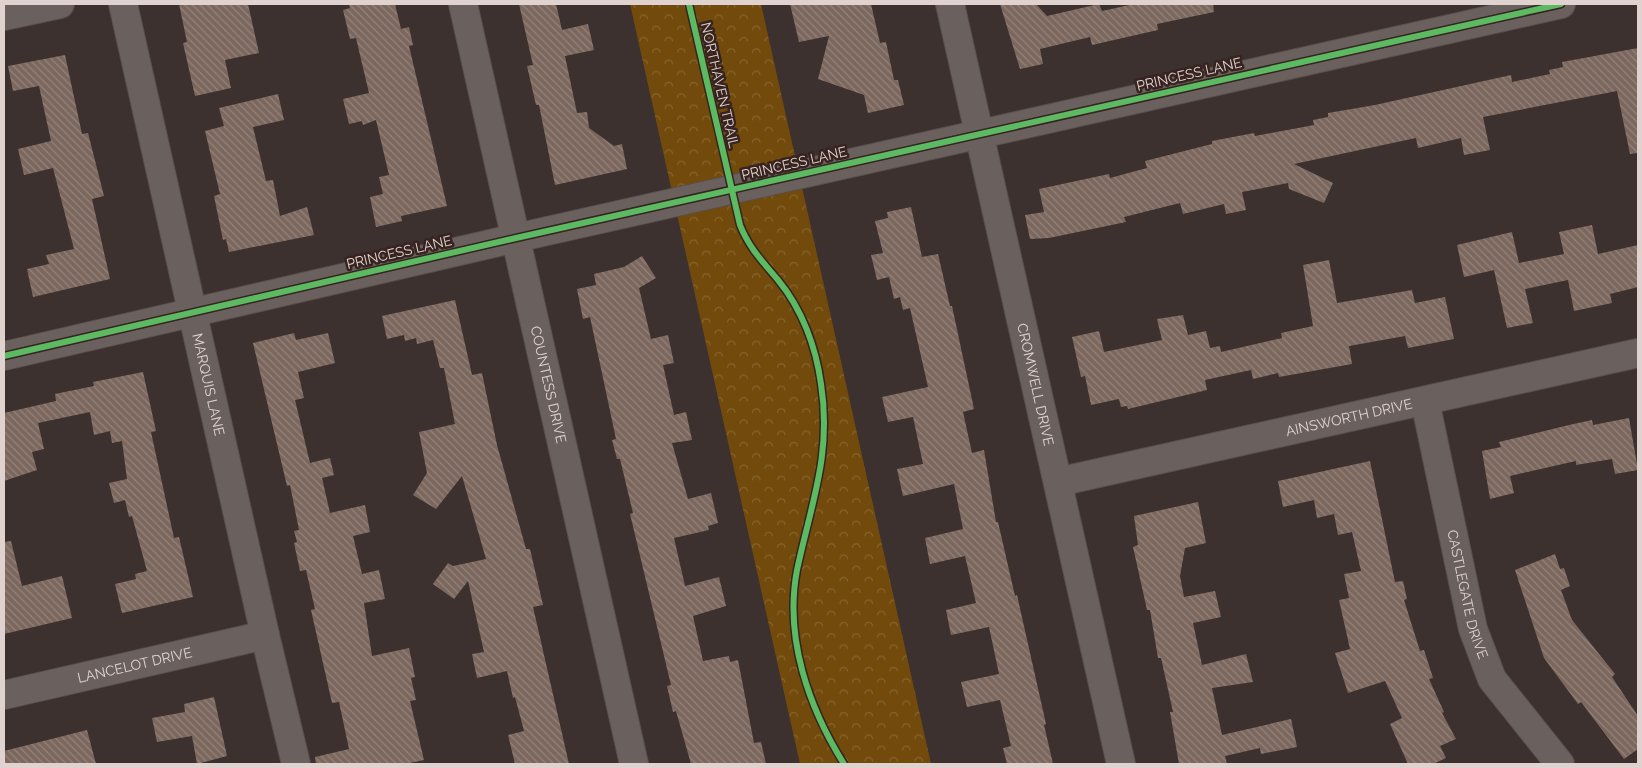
<svg xmlns="http://www.w3.org/2000/svg" width="1642" height="768" font-family="Raleway,sans-serif">
<style>
.park{fill:url(#park-crowns)}
.building{fill:url(#building-back-hatch)}
.lines{fill:none;stroke-linecap:round;stroke-linejoin:round}
.minor-casing{stroke:#584e4c;stroke-width:30}
.minor{stroke:#6a615f;stroke-width:28}
.cycleway-casing{stroke:#37231f;stroke-width:9}
.cycleway{stroke:#5cba63;stroke-width:6}
.labels{text-anchor:middle;stroke-width:5;stroke-linejoin:round;paint-order:stroke}
.street-label{font-size:14px;fill:#e0d2cf;stroke:#37231f}
</style>
<defs>
<pattern id="park-crowns" width="20" height="18" patternUnits="userSpaceOnUse" patternTransform="scale(1.25)"><rect width="20" height="18" fill="#724b0c"/><path d="M2 6a3 3 0 1 1 6 0M12 15a3 3 0 1 1 6 0" fill="none" stroke="#86642e"/></pattern>
<pattern id="building-back-hatch" width="6" height="6" patternUnits="userSpaceOnUse" patternTransform="scale(1.25)"><rect width="6" height="6" fill="#7b675d"/><path d="M-1 5l2 2M0 0l6 6M5-1l2 2" fill="none" stroke="#94837b"/></pattern>
</defs>
<rect width="100%" height="100%" fill="#3c312f"/>
<path class="park" d="M630,4h131l170,760h-131z"/>
<g class="building">
<path d="M179,4h69l11,49 -34,7 6,28 -36,8 -12,-53 4,-1z"/>
<path d="M349,4h46l6,25 8,-2 4,18 -4,1 38,160 -46,10 1,5 -26,6 -6,-30 13,-3 -4,-17 10,-2 -13,-55 -13,5 -1,-4 -13,3 -6,-25 26,-6 -13,-55 -6,1 -7,-29 7,-2z"/>
<path d="M519,4h37l6,26 26,-6 6,26 -29,6 12,57 10,-1 2,16 25,18 8,-2 5,25 -72,16 -16,-80h-3l-9,-39 6,-1z"/>
<path d="M790,4h81l9,39 6,-1 8,38h4l6,25 -36,8 -4,-18 -46,-16 11,-43 -30,6z"/>
<path d="M1000,4h36l11,12 52,-12 3,7 32,-7h79l1,8 -57,12 1,6 -66,15 -2,-8 -50,12 3,15 -23,5z"/>
<path d="M1638,48v105l-8,1 -13,-63 -134,26 7,33 -26,5 -3,-17 -43,10 -2,-10 -122,26 39,19 -9,20 -35,-14 -1,-6 -46,9 4,18 -20,4 -2,-10 -41,10 -3,-11 -56,14 2,5 -77,16 -19,1 -5,-24 19,-3 -5,-23 70,-15 1,4 37,-10 -2,-7 67,-17v-3l42,-8 1,3 59,-11 -1,-5 15,-3v-4l47,-8 136,-30 1,7 38,-8 -1,-4 14,-3 -1,-5z"/>
<path d="M65,55l17,79 6,-1 16,63 -12,3 18,80 -77,18 -6,-28 22,-5 -3,-9 28,-6 -21,-81 -29,7 -6,-26 33,-8 -12,-55 -26,5 -5,-25z"/>
<path d="M278,94l6,26 -31,7 13,54 7,-1 7,36 27,-9 7,28 -85,17 -3,-13 -3,1 -9,-44 6,-2 -15,-63 19,-5 -5,-18z"/>
<path d="M911,207l11,50 16,-3 12,52h2l22,103 -11,3 9,41 12,-3 12,72h2l17,74 2,-1 29,129 -2,1 9,39h-46l-4,-16 8,-2 -11,-46 -33,7 -6,-25 38,-8 -10,-47 -38,8 -5,-25 30,-7 -11,-47 -35,8 -5,-26 38,-9 -9,-45 -51,12 -6,-27 26,-5 -10,-47 -25,5 -6,-25 46,-10 -18,-79 -7,2 -3,-13 -6,2 -5,-22 -12,3 -6,-25 12,-2 -8,-32 13,-3 -1,-6z"/>
<path d="M1592,225l6,29 40,-9v42l-28,7 2,9 -38,8 -6,-31 -43,9 8,34 -26,5 -13,-58 -30,7 -7,-32 55,-13 7,31 45,-9 -5,-22z"/>
<path d="M642,256l14,22 -17,10 12,51 17,-4 6,28 -11,2 11,50 12,-3 6,28 -20,3 16,56 23,-6 7,30 -10,3 1,4 -35,8 11,48 34,-9 7,29 -33,10 10,45 26,-5 1,6 8,-2 16,83 7,-1 5,22h-75l-15,-53 -3,1 -6,-26 4,-1 -41,-171 3,-1 -13,-54h-3l-5,-19 4,-1 -26,-122 -7,2 -6,-30 19,-4 -2,-11 30,-7z"/>
<path d="M1329,260l8,43 75,-13 3,13 30,-6 9,42 -46,9 -3,-12 -56,10 3,18 -73,13 -1,-4 -25,6 -2,-9 -46,10 2,10 -79,19 -1,-3 -6,1 -2,-8 -28,6 -6,-29 -4,1 -9,-40 27,-6 5,21 58,-12 -5,-21 26,-4 5,20 18,-4 4,17 10,-2 1,6 61,-14 -1,-5 32,-7 -10,-61z"/>
<path d="M455,300l17,75 10,-2 15,72 29,104h4l13,56 -10,2 36,157h-54l-7,-29 16,-4 -9,-34 -2,1 -6,-27 -30,7 -5,-24 12,-2 -16,-71 -14,18 -21,-15 15,-21 5,3 33,-7 -24,-83 -26,33 -23,-14 14,-22 -8,-41 36,-8 -11,-56h-4l-7,-28 -16,4 -1,-6 -11,3 -1,-6 -17,4 -5,-23z"/>
<path d="M294,333l2,7 32,-7 7,30 -37,9 6,26 -9,2 15,63 20,-5 4,17 -12,3 8,35 35,-8 5,27 -17,4 9,38 17,-4 6,29 -21,4 8,53 37,-8 6,29 -4,1 5,22 -6,1 14,59 -19,4h-89l-1,-7 34,-8 -10,-47 -7,1 -21,-93 4,-1 -9,-39 -6,1 -6,-28 3,-1 -3,-11 5,-1 -9,-45 -3,1 -34,-143z"/>
<path d="M143,372l13,59 -5,1 23,106 5,-1 14,60 -71,16 -7,-29 21,-5 -1,-5 12,-3 -15,-55 -3,1 -4,-17 -11,3 -5,-20 18,-4 -5,-38 -10,2 -2,-12 -16,4 -4,-23 -52,11 6,26 -12,3 5,18 -33,11v-68l52,-12 -1,-7 39,-8 -1,-4z"/>
<path d="M1629,418l9,52 -23,4 -3,-15 -36,6v-4l-66,15 4,17 -24,6 -8,-48 19,-4 -2,-5 70,-17 23,-5 1,5z"/>
<path d="M1370,461l25,121 8,-1 4,18 -3,1 16,51 4,-1 9,28 -4,1 15,33 -2,1 14,26 -16,7 6,12 -13,6h-25l-18,-40 12,-6 -17,-37 -37,12 -13,-40 15,-4 -11,-49 10,-2 -5,-24 17,-3 -9,-39 -14,3 -4,-21 -17,4 -3,-18 -31,7 -5,-26z"/>
<path d="M1198,502l8,41 -21,5 -5,28 4,21 31,-6 6,26 -28,6 9,42 44,-11 7,28 -41,6 10,47 69,-16 6,28 -36,7 -1,-6 -35,8 2,8h-48l-9,-52h3l-12,-54h-3l-8,-48h-3l-14,-63 5,-2 -4,-29z"/>
<path d="M11,541l11,45 40,-10 10,42 -68,16v-92z"/>
<path d="M1555,554l5,15 4,-1 6,18 -9,4 11,30 43,54 -3,3 26,39v33l-14,10 -43,-57 -3,2 -34,-46 -29,-88z"/>
<path d="M214,697l13,59 -30,8 -5,-28 -35,6 -5,-24 33,-6 -1,-8z"/>
<path d="M87,730l9,34h-92v-13z"/>
</g>
<g class="lines">
<g class="minor-casing">
<g id="minor">
<path id="s1" d="M123,4l142,631 31,129"/>
<path id="s2" d="M463,4l171,760"/>
<path id="s3" d="M950,4l171,760"/>
<path d="M4,16l56,-12"/>
<path d="M4,356l512,-118 1045,-234"/>
<path id="s4" d="M1425,401l48,228 19,50 68,85"/>
<path id="s5" d="M1058,482l580,-129"/>
<path id="s6" d="M4,695l261,-60"/>
</g>
</g>
<use href="#minor" class="minor"/>
<g class="cycleway-casing">
<g id="cycleway">
<path d="M689,4l51,221c9,23 23,37 38,55 24,29 38,67 43,104 11,70 -10,120 -24,186 -13,68 12,138 47,194"/>
<path d="M4,356l512,-118 1045,-234"/>
</g>
</g>
<use href="#cycleway" class="cycleway"/>
</g>
<g class="labels">
<g class="street-label">
<text transform="translate(1189 74) rotate(-13)" y="5">PRINCESS LANE</text>
<text transform="translate(720 85) rotate(77)" y="5">NORTHAVEN TRAIL</text>
<text transform="translate(794 163) rotate(-13)" y="5">PRINCESS LANE</text>
<text transform="translate(399 252) rotate(-13)" y="5">PRINCESS LANE</text>
<text dy="5" stroke="none"><textPath href="#s1" startOffset="390">MARQUIS LANE</textPath></text>
<text dy="5" stroke="none"><textPath href="#s2" startOffset="390">COUNTESS DRIVE</textPath></text>
<text dy="5" stroke="none"><textPath href="#s3" startOffset="390">CROMWELL DRIVE</textPath></text>
<text dy="5" stroke="none"><textPath href="#s5" startOffset="298">AINSWORTH DRIVE</textPath></text>
<text dy="5" stroke="none"><textPath href="#s4" startOffset="198">CASTLEGATE DRIVE</textPath></text>
<text dy="5" stroke="none"><textPath href="#s6" startOffset="134">LANCELOT DRIVE</textPath></text>
</g>
</g>
<rect width="1642" height="768" fill="none" stroke="#e0d2cf" stroke-width="10"/>
</svg>
